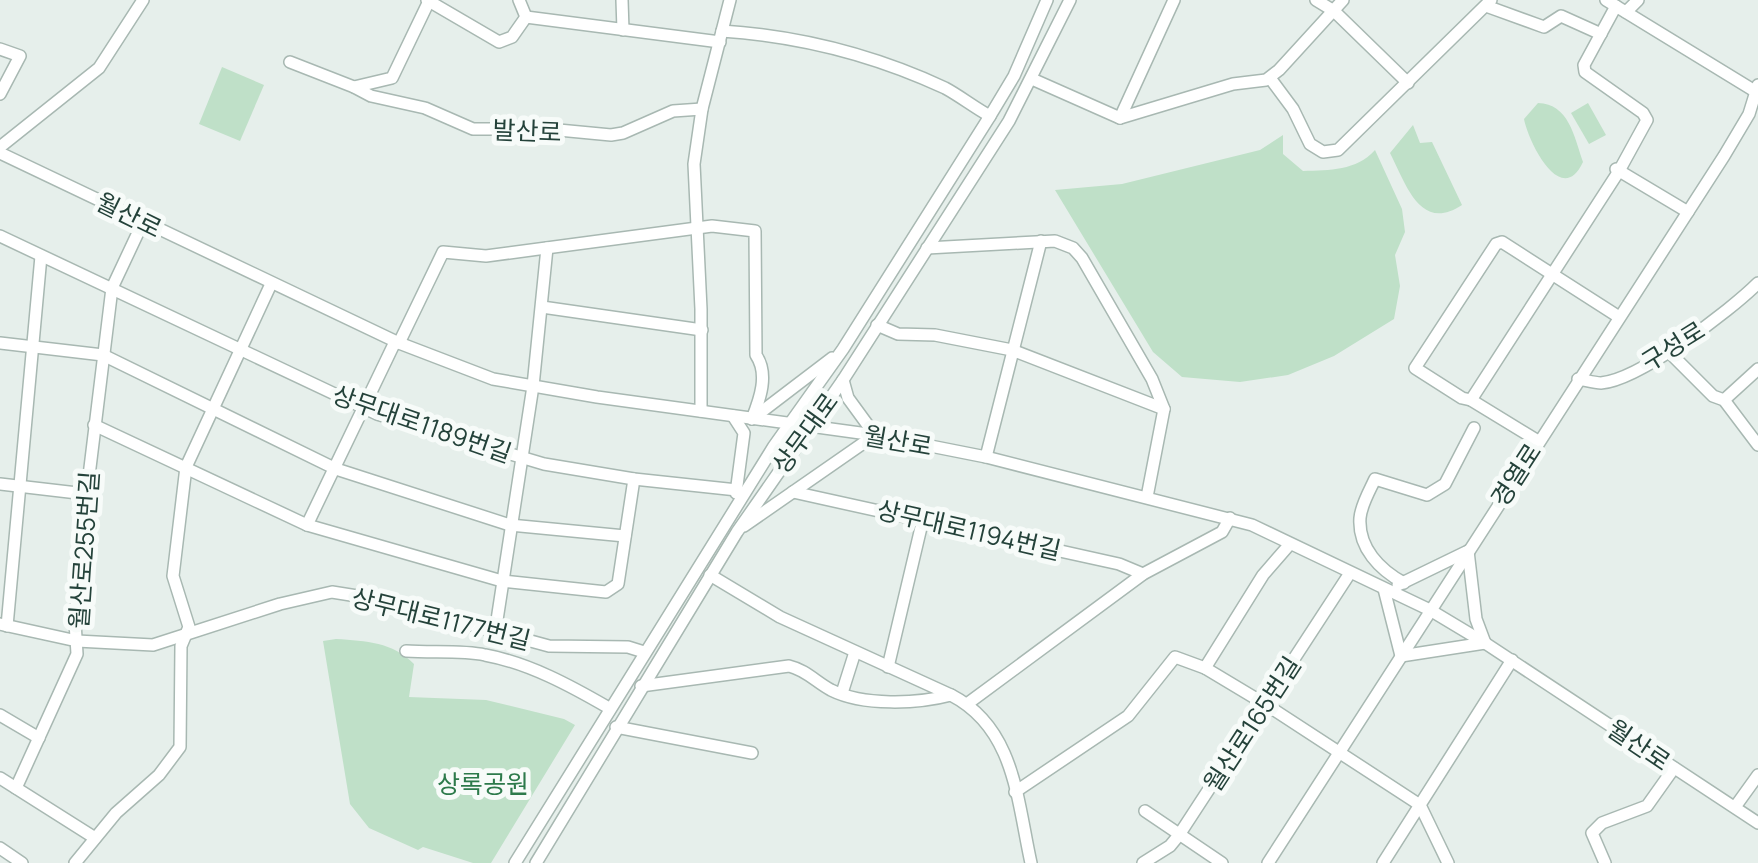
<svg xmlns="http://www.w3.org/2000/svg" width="1758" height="863" font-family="Manrope,'Noto Sans KR',sans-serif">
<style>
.green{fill:#bfe0c8}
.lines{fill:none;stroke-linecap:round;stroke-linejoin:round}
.minor-casing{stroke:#a8b8b2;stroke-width:14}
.minor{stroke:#fff;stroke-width:11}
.labels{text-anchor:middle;stroke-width:10;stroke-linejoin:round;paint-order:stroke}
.street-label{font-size:25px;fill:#24423a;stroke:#f7fbf9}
.park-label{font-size:25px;fill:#2d7a4b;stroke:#f7fbf9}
</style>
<rect width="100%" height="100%" fill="#e6efeb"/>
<g class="green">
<path d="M222,67l42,18 -24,56 -41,-17z"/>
<path d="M1538,103c31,1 36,33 45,59 -22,47 -55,-21 -59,-43z"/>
<path d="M1588,103l18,32 -17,9 -18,-31z"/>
<path d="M1413,125l7,18 12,-1 30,63c-42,28 -56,-21 -72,-52z"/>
<path d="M1283,135v19l20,17c27,-1 53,0 72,-21l27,59 3,23 -10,23 5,31 -6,33 -60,37 -46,19 -48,7 -58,-5 -29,-25 -98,-162 67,-6 138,-34z"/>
<path d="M336,639c31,2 56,3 78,25l-5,33 77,3 78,19 11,6 -84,138h-18l-50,-16 -5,3 -49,-22 -19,-24 -27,-163z"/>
</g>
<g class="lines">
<g class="minor-casing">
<g id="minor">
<path d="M427,0l72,42 13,-5 14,-20"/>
<path d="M519,0l7,17"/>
<path d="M622,0l1,30"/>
<path d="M1316,0l18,11 74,72"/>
<path d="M1606,0l152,93"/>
<path d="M1486,6l58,21 17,-11 40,18"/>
<path d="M1626,12l12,-12"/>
<path d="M526,17l194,25"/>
<path d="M722,31c77,5 152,24 223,57 15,8 30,20 45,28"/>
<path d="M0,49l20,7 -20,38"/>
<path d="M290,62l64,25 38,-9 37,-77"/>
<path d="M1270,78l23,31 17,35 13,8 15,-2 153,-150"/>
<path d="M1032,79l88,39 113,-34 33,-4 13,-10 64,-70"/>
<path d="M354,87l17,9 54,12 48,21h75l63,6 12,-2 50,-22 29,-2"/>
<path d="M1120,118l54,-118"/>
<path d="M0,147l99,-79 44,-68"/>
<path d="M0,153l399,190 94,36 104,18 278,38 111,22 266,68 178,85 55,33 273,180"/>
<path d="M1616,169l72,43"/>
<path d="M0,236l377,178 167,50 90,15 103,11"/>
<path d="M927,248l128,-7 18,7 9,10 70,121 12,30 -17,88"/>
<path d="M542,307l160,23"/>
<path d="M877,325l21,9 37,1 77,15 152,59"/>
<path d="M0,343l103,12 233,114 174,56 115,11"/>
<path d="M399,343l44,-91 43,4 226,-30 43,5 1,124c13,19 4,44 -4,64"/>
<path d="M1668,351l45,45 11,4 34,45"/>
<path d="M1578,379c7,1 16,4 23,4 38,-3 129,-72 157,-100"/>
<path d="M1471,400l-9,-2 -47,-30 81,-124 6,-2 117,75"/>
<path d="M1724,400l34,-31"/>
<path d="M701,411v-102l-7,-145 8,-55 28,-109"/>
<path d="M733,416l11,17 -8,60"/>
<path d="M752,419l80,-61"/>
<path d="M94,425l213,100 195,56 104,11 12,-8 16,-105"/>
<path d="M1538,441l-67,-41 148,-229 28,-51 -4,-7 -58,-41 -1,-7 32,-59"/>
<path d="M986,457l55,-216"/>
<path d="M0,484l86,10"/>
<path d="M793,492l326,72 24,10"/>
<path d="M307,525l88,-183"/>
<path d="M744,526l131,-91 -27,-37 -5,-18"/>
<path d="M1468,551l8,68 9,24"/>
<path d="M710,575l70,42 171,78"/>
<path d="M1404,583c-24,-13 -46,-35 -44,-65 1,-13 10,-28 15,-39l52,16 18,-11 29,-56"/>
<path d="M1398,585l68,-33"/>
<path d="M1384,589l17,67"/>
<path d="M0,624l77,17 76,4 127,-41 52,-12 44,7 173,47 79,1 16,5"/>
<path d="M7,626l34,-370"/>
<path d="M495,633l38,-247 14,-138"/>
<path d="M406,651c25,2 56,-1 79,4 44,8 86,31 124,53"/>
<path d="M1401,656l84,-13"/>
<path d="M888,667l35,-148"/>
<path d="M1205,668l58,-93 27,-31"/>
<path d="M641,686l148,-20c17,4 27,16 42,24 32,16 86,14 120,5 64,33 66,105 80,168"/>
<path d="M842,693l13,-41"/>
<path d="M967,704l176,-130 79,-42 8,-14"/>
<path d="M0,715l39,23"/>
<path d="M616,727l136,26"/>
<path d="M0,778l95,60"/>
<path d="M16,788l61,-134 -2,-32 7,-89 30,-245 31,-66"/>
<path d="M1015,792l113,-76 47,-59 30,11 60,36 155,101 28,58"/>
<path d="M1735,807l23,-32"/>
<path d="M1145,811l77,52"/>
<path d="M0,848l22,15"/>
<path d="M75,863l41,-50 43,-38 21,-28 1,-101 8,-19 -16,-51 13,-109 85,-183"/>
<path d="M515,863l259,-417 69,-97 147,-233 24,-40 33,-76"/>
<path d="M536,863l201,-331 106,-152 166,-259 61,-121"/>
<path d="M1143,863l27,-17 9,-11 171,-262"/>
<path d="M1268,863l456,-707 25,-42 9,-29"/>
<path d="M1383,863l129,-203"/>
<path d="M1605,863l-13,-30 10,-10 45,-17 27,-38"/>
</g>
</g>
<use href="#minor" class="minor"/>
</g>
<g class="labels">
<g class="street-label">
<text transform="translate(527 131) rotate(2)" y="9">발산로</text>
<text transform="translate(129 215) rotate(26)" y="9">월산로</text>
<text transform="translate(1673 346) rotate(-32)" y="9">구성로</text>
<text transform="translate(422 424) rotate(19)" y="9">상무대로1189번길</text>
<text transform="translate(805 433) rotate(-54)" y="9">상무대로</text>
<text transform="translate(898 441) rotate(10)" y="9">월산로</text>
<text transform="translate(1516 475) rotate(-57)" y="9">경열로</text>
<text transform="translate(969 530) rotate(13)" y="9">상무대로1194번길</text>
<text transform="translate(84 550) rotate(-86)" y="9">월산로255번길</text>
<text transform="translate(441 619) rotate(14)" y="9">상무대로1177번길</text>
<text transform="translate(1252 724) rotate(-57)" y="9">월산로165번길</text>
<text transform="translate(1639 745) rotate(34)" y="9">월산로</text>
</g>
<g class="park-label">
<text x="483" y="793">상록공원</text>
</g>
</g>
</svg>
